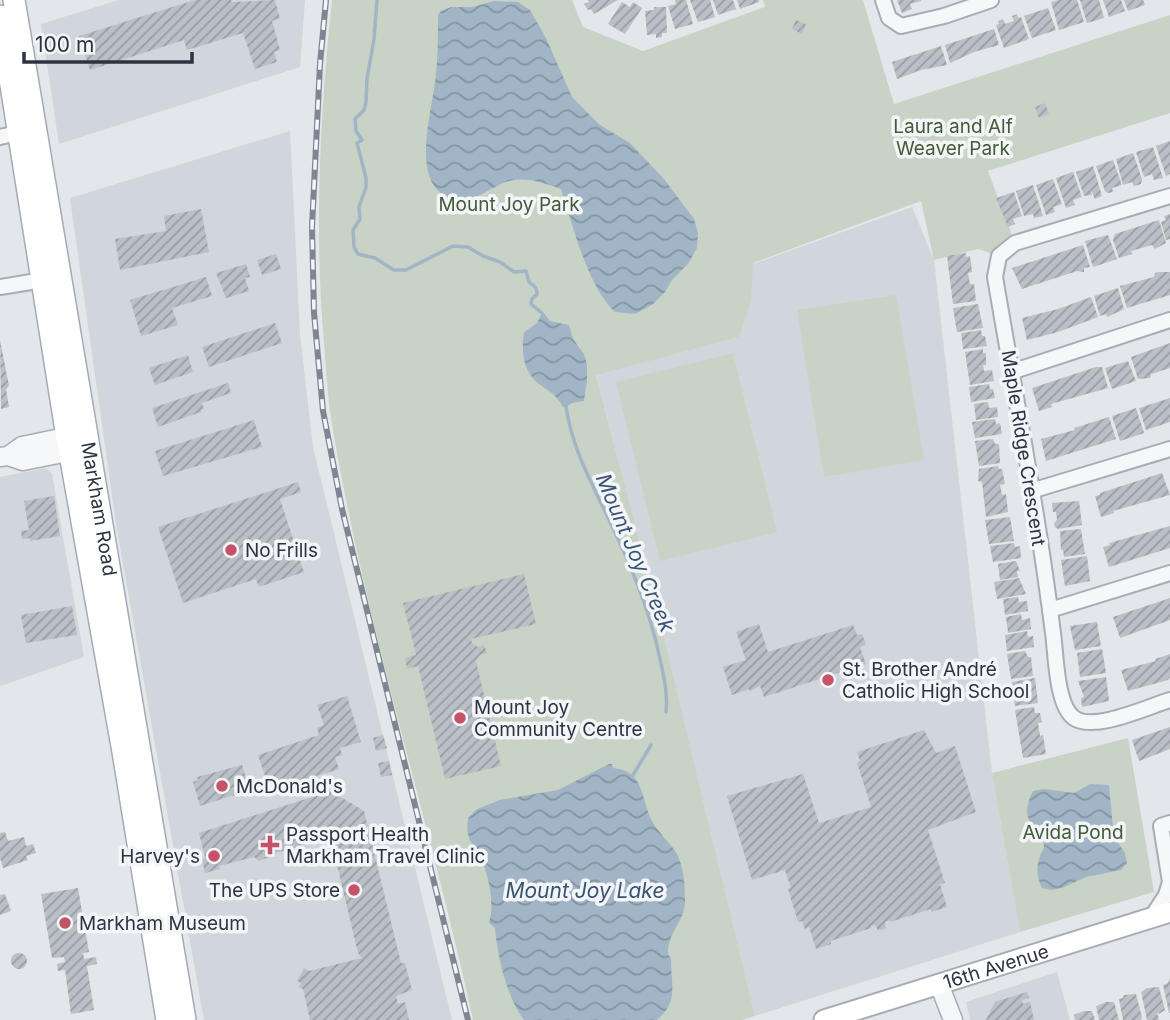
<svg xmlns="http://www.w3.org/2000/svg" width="1170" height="1020" font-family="Inter,sans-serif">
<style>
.built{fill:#d1d5dc}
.green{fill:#c9d3c5}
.water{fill:url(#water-waves)}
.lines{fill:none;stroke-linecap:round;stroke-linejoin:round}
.stream{stroke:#a1b5c7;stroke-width:3.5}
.building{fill:url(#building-hatch)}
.minor-casing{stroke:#a8adb4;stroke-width:18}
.tertiary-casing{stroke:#a8adb4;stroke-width:21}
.secondary-casing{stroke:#a8adb4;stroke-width:23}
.primary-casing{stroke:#a3abb5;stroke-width:24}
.minor{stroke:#f6f7f9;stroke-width:14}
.tertiary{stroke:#f6f7f9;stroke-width:18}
.secondary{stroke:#fff;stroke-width:19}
.primary{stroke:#fff;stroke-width:21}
.rail-casing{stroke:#7e8693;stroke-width:6}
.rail{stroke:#f3f5f8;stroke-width:3.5;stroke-dasharray:10;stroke-linecap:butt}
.poi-dot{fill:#c55267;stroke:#f3f5f8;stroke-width:2.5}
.labels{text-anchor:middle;stroke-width:7;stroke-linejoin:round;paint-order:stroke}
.park-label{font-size:19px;fill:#425c3a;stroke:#f3f5f8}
.street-label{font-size:19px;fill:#2c3441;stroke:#f3f5f8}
.poi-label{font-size:19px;fill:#2c3441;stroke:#f3f5f8;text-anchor:start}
.water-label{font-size:21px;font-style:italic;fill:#395472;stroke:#f3f5f8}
</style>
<defs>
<pattern id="water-waves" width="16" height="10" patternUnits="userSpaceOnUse" patternTransform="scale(1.75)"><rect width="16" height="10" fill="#a1b5c7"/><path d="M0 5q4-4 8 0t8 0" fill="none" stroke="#8394a3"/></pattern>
<pattern id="building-hatch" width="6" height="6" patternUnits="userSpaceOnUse" patternTransform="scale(1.75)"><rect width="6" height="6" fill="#bbc0c7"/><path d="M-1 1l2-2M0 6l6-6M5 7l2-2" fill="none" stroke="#989da3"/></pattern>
</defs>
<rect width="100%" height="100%" fill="#e3e6ea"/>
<g class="built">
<path d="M119,0h186l-5,67 -241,77 -18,-120z"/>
<path d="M290,131l10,204 13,112 139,573h-248l-88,-496 -46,-326z"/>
<path d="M912,207l22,53 58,513 28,159 -265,84 -103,-429 -56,-213 143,-37 14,-73z"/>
<path d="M46,468l6,6 32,183 -84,29v-209z"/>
<path d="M1057,972l13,48h-100l-4,-18z"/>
</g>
<g class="green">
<path d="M332,0h240l11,27 60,24 122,-44 -2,-7h100l31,104 276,-89v98l-182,58 27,72 -16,13 -21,-7 -44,11 -13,-59 -168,62 -2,38 -12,36 -143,38 56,212 103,429 -13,4h-269c-44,-203 -110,-402 -143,-608 -3,-23 -4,-46 -6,-69 -10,-114 -4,-229 8,-343z"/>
<path d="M896,295l28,165 -100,17 -27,-167z"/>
<path d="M733,353l44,179 -117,29 -44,-179z"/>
<path d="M1128,738l26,154 -134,40 -28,-159z"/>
</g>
<g class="water">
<path d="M494,1l24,1 12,8 16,28 26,59 28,28 30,18 34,36 30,40 4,14 -1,15 -9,16 -16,16 -7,12 -13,13 -17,9 -20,-2c-28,-26 -42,-87 -54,-123 -20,-7 -42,-15 -62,-4 -9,4 -19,11 -29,14 -7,2 -14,0 -21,-2 -41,-14 -15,-92 -13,-123 2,-19 2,-39 2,-59l3,-4 10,-4h21z"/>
<path d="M542,313h2l6,8 19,4 4,14 11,15 3,10v16l-3,21 -12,2 -6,4h-3c-8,-14 -12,-14 -24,-23 -16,-12 -18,-33 -15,-52l13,-9z"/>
<path d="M609,764h3l1,4c31,2 28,30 38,51 6,13 19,23 26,35 7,14 8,32 8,48 -1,20 -16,29 -17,49 0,8 3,2 3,10 0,24 8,40 -14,59h-133c-17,-22 -27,-65 -29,-92l-6,-5c6,-20 0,-50 -11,-69 -9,-16 -12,-17 -10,-36l9,-9 23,-9 58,-10z"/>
<path d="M1090,784l19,1 5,52 11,16 2,10 -6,7 -35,7 -24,11 -11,2 -9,-2c-5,-9 -6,-22 -2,-32 2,-6 4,-4 4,-11 0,-19 -29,-18 -11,-54l11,-2 30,4z"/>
</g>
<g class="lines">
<g class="stream">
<path d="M377,0l-3,39 -7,40 -1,23 -2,8 -9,9 1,12 6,9 -5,3 9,35v9l-7,20 1,12 -7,11 1,17 4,7 17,4 19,12h12l47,-24 15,1 15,9 17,6 14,10 12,-1 3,11c5,4 8,5 8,12l-5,5 -1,5 11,9"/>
<path d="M566,407c6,37 19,63 35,96 24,49 48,102 59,156 4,18 8,35 6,53"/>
<path d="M633,775l18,-30"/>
</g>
</g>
<g class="building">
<path d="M195,0h36l1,2 43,-2 5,18 -8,3 8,29 -6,2 3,10 -22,7 -12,-36 -56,17 -3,-10 -94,30 -11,-34z"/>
<path d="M588,0h30l-24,14 -3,-5 -3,1 -4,-6 5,-2z"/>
<path d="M675,0h11l7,24 -18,5 -7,-23 8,-2z"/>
<path d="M690,0h20l5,17 -17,5z"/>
<path d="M713,0h20l3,9 -18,6z"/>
<path d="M737,0h22v2l-19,7z"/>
<path d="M897,0h24v1l-11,3 2,5 -10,4z"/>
<path d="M1059,0h18l7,22 -25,8 -8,-28z"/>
<path d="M1080,0h19l5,18 -17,5z"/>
<path d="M1103,0h18l4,11 -16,6z"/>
<path d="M1124,0h19l2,5 -17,6z"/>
<path d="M622,2l8,5 3,-5 9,6 -17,26 -17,-10z"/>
<path d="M654,7h12l1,26h-5v4l-6,1v-4l-9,1 -2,-24 9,-1z"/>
<path d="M1048,8l8,22 -24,8 -8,-22z"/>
<path d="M1017,14l1,4 3,-1 8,22 -25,9 -8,-23 3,-1 -1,-3 5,-2 2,5 9,-3 -2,-5z"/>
<path d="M796,20l10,4 -4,10 -10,-5z"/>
<path d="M994,29l5,16 -25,7 -24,11 -5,-18z"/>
<path d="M941,46l6,19 -26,5 -24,9 -5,-17z"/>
<path d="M1045,103l4,11 -10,4 -4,-11z"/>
<path d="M1170,141v33l-4,2 -10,-30z"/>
<path d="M1153,147l10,31 -9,2 -2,-6 -8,3 -8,-25z"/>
<path d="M1133,153l9,26 -1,5 -7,2 -2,-4 -9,3 -7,-26z"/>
<path d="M1113,160l9,25 -10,3 1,4 -5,1 -3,-2 -9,-25z"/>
<path d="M1093,166l9,30 -7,3 -5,-11 2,7 -8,1 -8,-24z"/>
<path d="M1073,172l9,25 -9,3 2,5 -9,3 -10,-30z"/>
<path d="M1053,179l9,25 -9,3 2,5 -9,3 -10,-30z"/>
<path d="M1033,185l10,31 -9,2 -1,-4 -9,2 -8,-25z"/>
<path d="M1014,192l8,24 -9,3 2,5 -7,3 -12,-29z"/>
<path d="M201,209l8,43 -89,18 -5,-31 51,-8 -2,-15z"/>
<path d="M1170,214v25l-4,1 -5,-18 5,-2 -2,-4z"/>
<path d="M1159,220l7,23 -11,6 -3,-4 -21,6 1,3 -13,4 -6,-18 2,-6z"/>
<path d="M1108,235l9,24 -24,8 -8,-26z"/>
<path d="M1083,245l7,22 -6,1v4l-7,-1 -55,18 -10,-21z"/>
<path d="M966,253v4l4,-1 2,16 -4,1 2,11h4l2,17 -23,3 -6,-48z"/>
<path d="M276,254l5,15 -19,6 -5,-15z"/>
<path d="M246,264l4,13 -5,1 4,13 -23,7 -10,-25z"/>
<path d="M1159,272h11v23l-43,13 -7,-22 34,-9 1,-4z"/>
<path d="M206,277l6,19 -40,12 6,17 -37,11 -11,-36z"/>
<path d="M1118,288l6,21 -17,8 -1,-3 -6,2 -6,-20z"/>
<path d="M1091,297l7,20 -40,15 -31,8 -5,-22 36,-9z"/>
<path d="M978,304l5,24 -26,4 -4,-24z"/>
<path d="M275,323l7,20 -73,24 -7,-20z"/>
<path d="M981,330l1,6h3l2,10 -24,3 -2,-16z"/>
<path d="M0,340l9,46 -3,3 3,18 -8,2z"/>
<path d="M1170,343v25l-19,6 -1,4 -12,1 -7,-22z"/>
<path d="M983,349v4h3v12l-11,2 8,-1 1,5 8,-1 2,11 -24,4 -5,-33z"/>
<path d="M188,355l5,17 -38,13 -6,-17z"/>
<path d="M1128,361l8,20 -24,8 -7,-21z"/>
<path d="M1096,367h6l6,21 -57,16 1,3 -13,4 -7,-23z"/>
<path d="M228,383l3,10 -29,10 2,6 -3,1v2l-43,15 -6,-19z"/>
<path d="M989,384l1,5h3l2,9 -24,4 -2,-15z"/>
<path d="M1170,398v24l-24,8 -7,-22z"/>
<path d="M988,402l1,6 8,-1 1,10 -22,3 -2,-16z"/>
<path d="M1136,408l8,25 -24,8 -8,-25z"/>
<path d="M1109,417l7,22 -70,22 -5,-22 34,-9 -1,-2z"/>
<path d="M995,419l1,5 4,-1 2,11 -27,4 -3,-16z"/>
<path d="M254,420l8,27 -99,29 -8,-25z"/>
<path d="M993,439l2,5h4l1,19 -21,3 -4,-25z"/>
<path d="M998,466l1,3h3l3,15 -5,1 2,10 4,-1 2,18 -22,5 -4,-35 -4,-1 1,-12z"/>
<path d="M1162,473l8,22 -57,16 1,2 -13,4 -6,-21 5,-1v-2z"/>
<path d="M298,482l3,10 -21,7 24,73 -45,15 -3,-8 -73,24 -25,-76z"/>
<path d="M54,496l6,40 -30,5v-3l-8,1 -1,-8 8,-1 -5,-29z"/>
<path d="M1079,501l3,24 -24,4 -3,-2 -1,-4 3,-3 -1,-8h-3l-1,-9z"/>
<path d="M1010,517l4,24 -25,3 -4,-24z"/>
<path d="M1170,526v22l-61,19 -6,-20 7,-2 -1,-2z"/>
<path d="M1081,529l4,25 -21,3 -1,-7h-2l-1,-19z"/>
<path d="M1014,543l1,4 5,-1 1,12 -28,4 -3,-16z"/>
<path d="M1087,556l3,25 -25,5 -4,-26z"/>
<path d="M1016,561l4,10h-3l1,6 -18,3 -2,-16z"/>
<path d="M524,574l12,50 -65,15 1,4 6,4 6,-2 3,8 -7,2 -4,6 25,105 -56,13 -27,-113 -11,3 -2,-11 11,-3 -13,-52z"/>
<path d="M1019,578l7,16 -29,5 -3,-17z"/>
<path d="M1018,597l1,5 8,-1 1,10 -23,4 -2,-16z"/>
<path d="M1170,598v22l-50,18 -7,-21z"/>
<path d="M72,606l5,29 -51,8 -5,-28z"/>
<path d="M1021,614l1,6 8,-2 1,11 -23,4 -2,-16z"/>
<path d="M1097,622l4,24 -26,4 -5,-24z"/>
<path d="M759,624l9,28 85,-27 4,10 5,-1 4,11 -6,2 6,17 -102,33 -4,-11 -10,5 -1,-2 -17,6 -9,-28 23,-7 -10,-28z"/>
<path d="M1027,631l1,6 5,-1 1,11 -27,4 -2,-16z"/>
<path d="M1102,649l4,24 -26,4 -3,-24z"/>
<path d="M1025,651l3,6h3l2,19 -22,3 -4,-25z"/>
<path d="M1170,654v23l-2,3 -40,11 -7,-21 35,-9 -1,-2z"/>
<path d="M1106,677l3,24 -27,6 -1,-9 3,-1 -6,-16z"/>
<path d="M1035,678l3,25 -23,3 -3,-24z"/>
<path d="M347,696l14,46 -21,6 2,7 -7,2 4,12 -49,15 -14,-1 -1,6 -5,2 -12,-36 61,-20 -2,-7 7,-3 -7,-20z"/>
<path d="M1034,707l1,6h5l2,9 -4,1 2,13 3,-1 3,19 -23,4 -8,-48z"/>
<path d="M1170,727v22l-31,12 -7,-21z"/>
<path d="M924,730l12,23 19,-7 21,66 -48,18 17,53 -5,1 7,23 -16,5v-3l-41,13v-2l-5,2 1,6 -4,2h-4l-3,-5 -4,1v2l-40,13v3l-15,5 -7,-22 -4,2 -3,-8 -4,1 -10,-33 3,-1 -6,-18 -33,10 -25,-84 76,-22 16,49 52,-16 -14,-44 3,-2 -3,-9z"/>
<path d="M383,735l4,13 -11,3 -3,-13z"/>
<path d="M389,761l3,14 -11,2 -3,-14z"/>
<path d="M242,765l8,25 -50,16 -7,-24 5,-2 -1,-3z"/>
<path d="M331,791l33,20 37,152h4l7,27 -16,6 2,8 7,-2 4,18h-99l-7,-31 -4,-2 2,-4 -4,-2 7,-13 5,3 53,-13 -4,-5 -21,-88 7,-10 -32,-20 -6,10 -35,9v2l-12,5 -5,-4 -35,9 1,3 -15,4 -3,-14 3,-1 -6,-25z"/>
<path d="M5,832l3,9 16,-4 2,9 7,-2 3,9 -10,3 2,4 -25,8 -3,-10v-25z"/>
<path d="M78,888l11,64 -6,1 1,6 12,-2 1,7 -10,2 7,44 -23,4 -6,-44 -7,1 -1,-7 8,-2 -1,-5 -12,1 -11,-64z"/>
<path d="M5,894l6,17 -11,4v-20z"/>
<circle cx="19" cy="961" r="8"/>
<path d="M1170,978v35h-1l-6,-28 5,-2z"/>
<path d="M1159,987l6,23 -6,4 -2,-2 2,8h-12l-6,-28 6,-4z"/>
<path d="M1027,992l2,6 -7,2 1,4 7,-2 4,18h-48l9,-18z"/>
<path d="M1136,994l6,23 -1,3h-18l-4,-21 4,-1 1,-3z"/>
<path d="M1106,1002h8l5,18h-20l-3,-14z"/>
<path d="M1084,1011h8l3,9h-20l-1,-5z"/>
</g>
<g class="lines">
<g class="minor-casing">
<g id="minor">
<path d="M883,0l6,18 12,8 43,-10 47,-16"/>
<path d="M0,137l27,-6"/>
<path d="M1170,196l-155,47 -16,13 -4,21c20,118 43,236 58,356 3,21 3,72 21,85 20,14 73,-11 96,-18"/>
<path d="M0,287l43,-7"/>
<path d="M1011,372l159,-52"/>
<path d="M1031,491l139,-42"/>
<path d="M1050,610l120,-37"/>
<path d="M1151,918l15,-23 4,-13 -9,-56 9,-3"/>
</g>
</g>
<g class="tertiary-casing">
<g id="tertiary">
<path d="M8,456l15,5 60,-12"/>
<path d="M0,457l8,-1 14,-10 58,-12"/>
<path d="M939,984l14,36"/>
</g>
</g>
<g class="secondary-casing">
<g id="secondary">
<path id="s1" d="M824,1020l346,-108"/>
</g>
</g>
<g class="primary-casing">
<g id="primary">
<path id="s2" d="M14,0l171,1020"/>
<path d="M0,16l67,421 56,315 44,268"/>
</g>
</g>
<use href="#minor" class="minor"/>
<use href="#tertiary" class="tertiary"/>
<use href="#secondary" class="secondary"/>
<use href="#primary" class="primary"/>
<g class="rail-casing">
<path id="rail" d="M326,0l-6,64 -8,163 2,86 9,98 19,98 126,511"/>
</g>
<use href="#rail" class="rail"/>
</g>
<g class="poi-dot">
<circle cx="231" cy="550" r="7"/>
<circle cx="828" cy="680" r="7"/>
<circle cx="460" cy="718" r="7"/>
<circle cx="222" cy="786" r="7"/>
<path d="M266.5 834.5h7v7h7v7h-7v7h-7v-7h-7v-7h7z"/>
<circle cx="214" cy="856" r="7"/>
<circle cx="354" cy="890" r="7"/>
<circle cx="65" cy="923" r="7"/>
</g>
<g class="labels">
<g class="park-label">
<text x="953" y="133">Laura and Alf<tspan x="953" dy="22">Weaver Park</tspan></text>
<text x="509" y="211">Mount Joy Park</text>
<text x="1073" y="839">Avida Pond</text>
</g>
<g class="street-label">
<text transform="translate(1024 448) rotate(81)" y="7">Maple Ridge Crescent</text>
<text dy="7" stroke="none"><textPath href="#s2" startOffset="516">Markham Road</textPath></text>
<text dy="7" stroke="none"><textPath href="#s1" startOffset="180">16th Avenue</textPath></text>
</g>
<g class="poi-label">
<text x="245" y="557">No Frills</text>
<text x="842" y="676">St. Brother André<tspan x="842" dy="22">Catholic High School</tspan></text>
<text x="474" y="714">Mount Joy<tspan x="474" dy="22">Community Centre</tspan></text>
<text x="236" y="793">McDonald's</text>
<text x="286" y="841">Passport Health<tspan x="286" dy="22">Markham Travel Clinic</tspan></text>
<text x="200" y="863" text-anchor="end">Harvey's</text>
<text x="340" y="897" text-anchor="end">The UPS Store</text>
<text x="79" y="930">Markham Museum</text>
</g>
<g class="water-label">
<text transform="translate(635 553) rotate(67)" y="7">Mount Joy Creek</text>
<text x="585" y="898">Mount Joy Lake</text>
</g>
</g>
<path d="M24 52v10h168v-10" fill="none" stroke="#2c3441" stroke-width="3.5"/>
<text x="35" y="52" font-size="21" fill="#2c3441" stroke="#f3f5f8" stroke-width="5" paint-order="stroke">100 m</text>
</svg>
